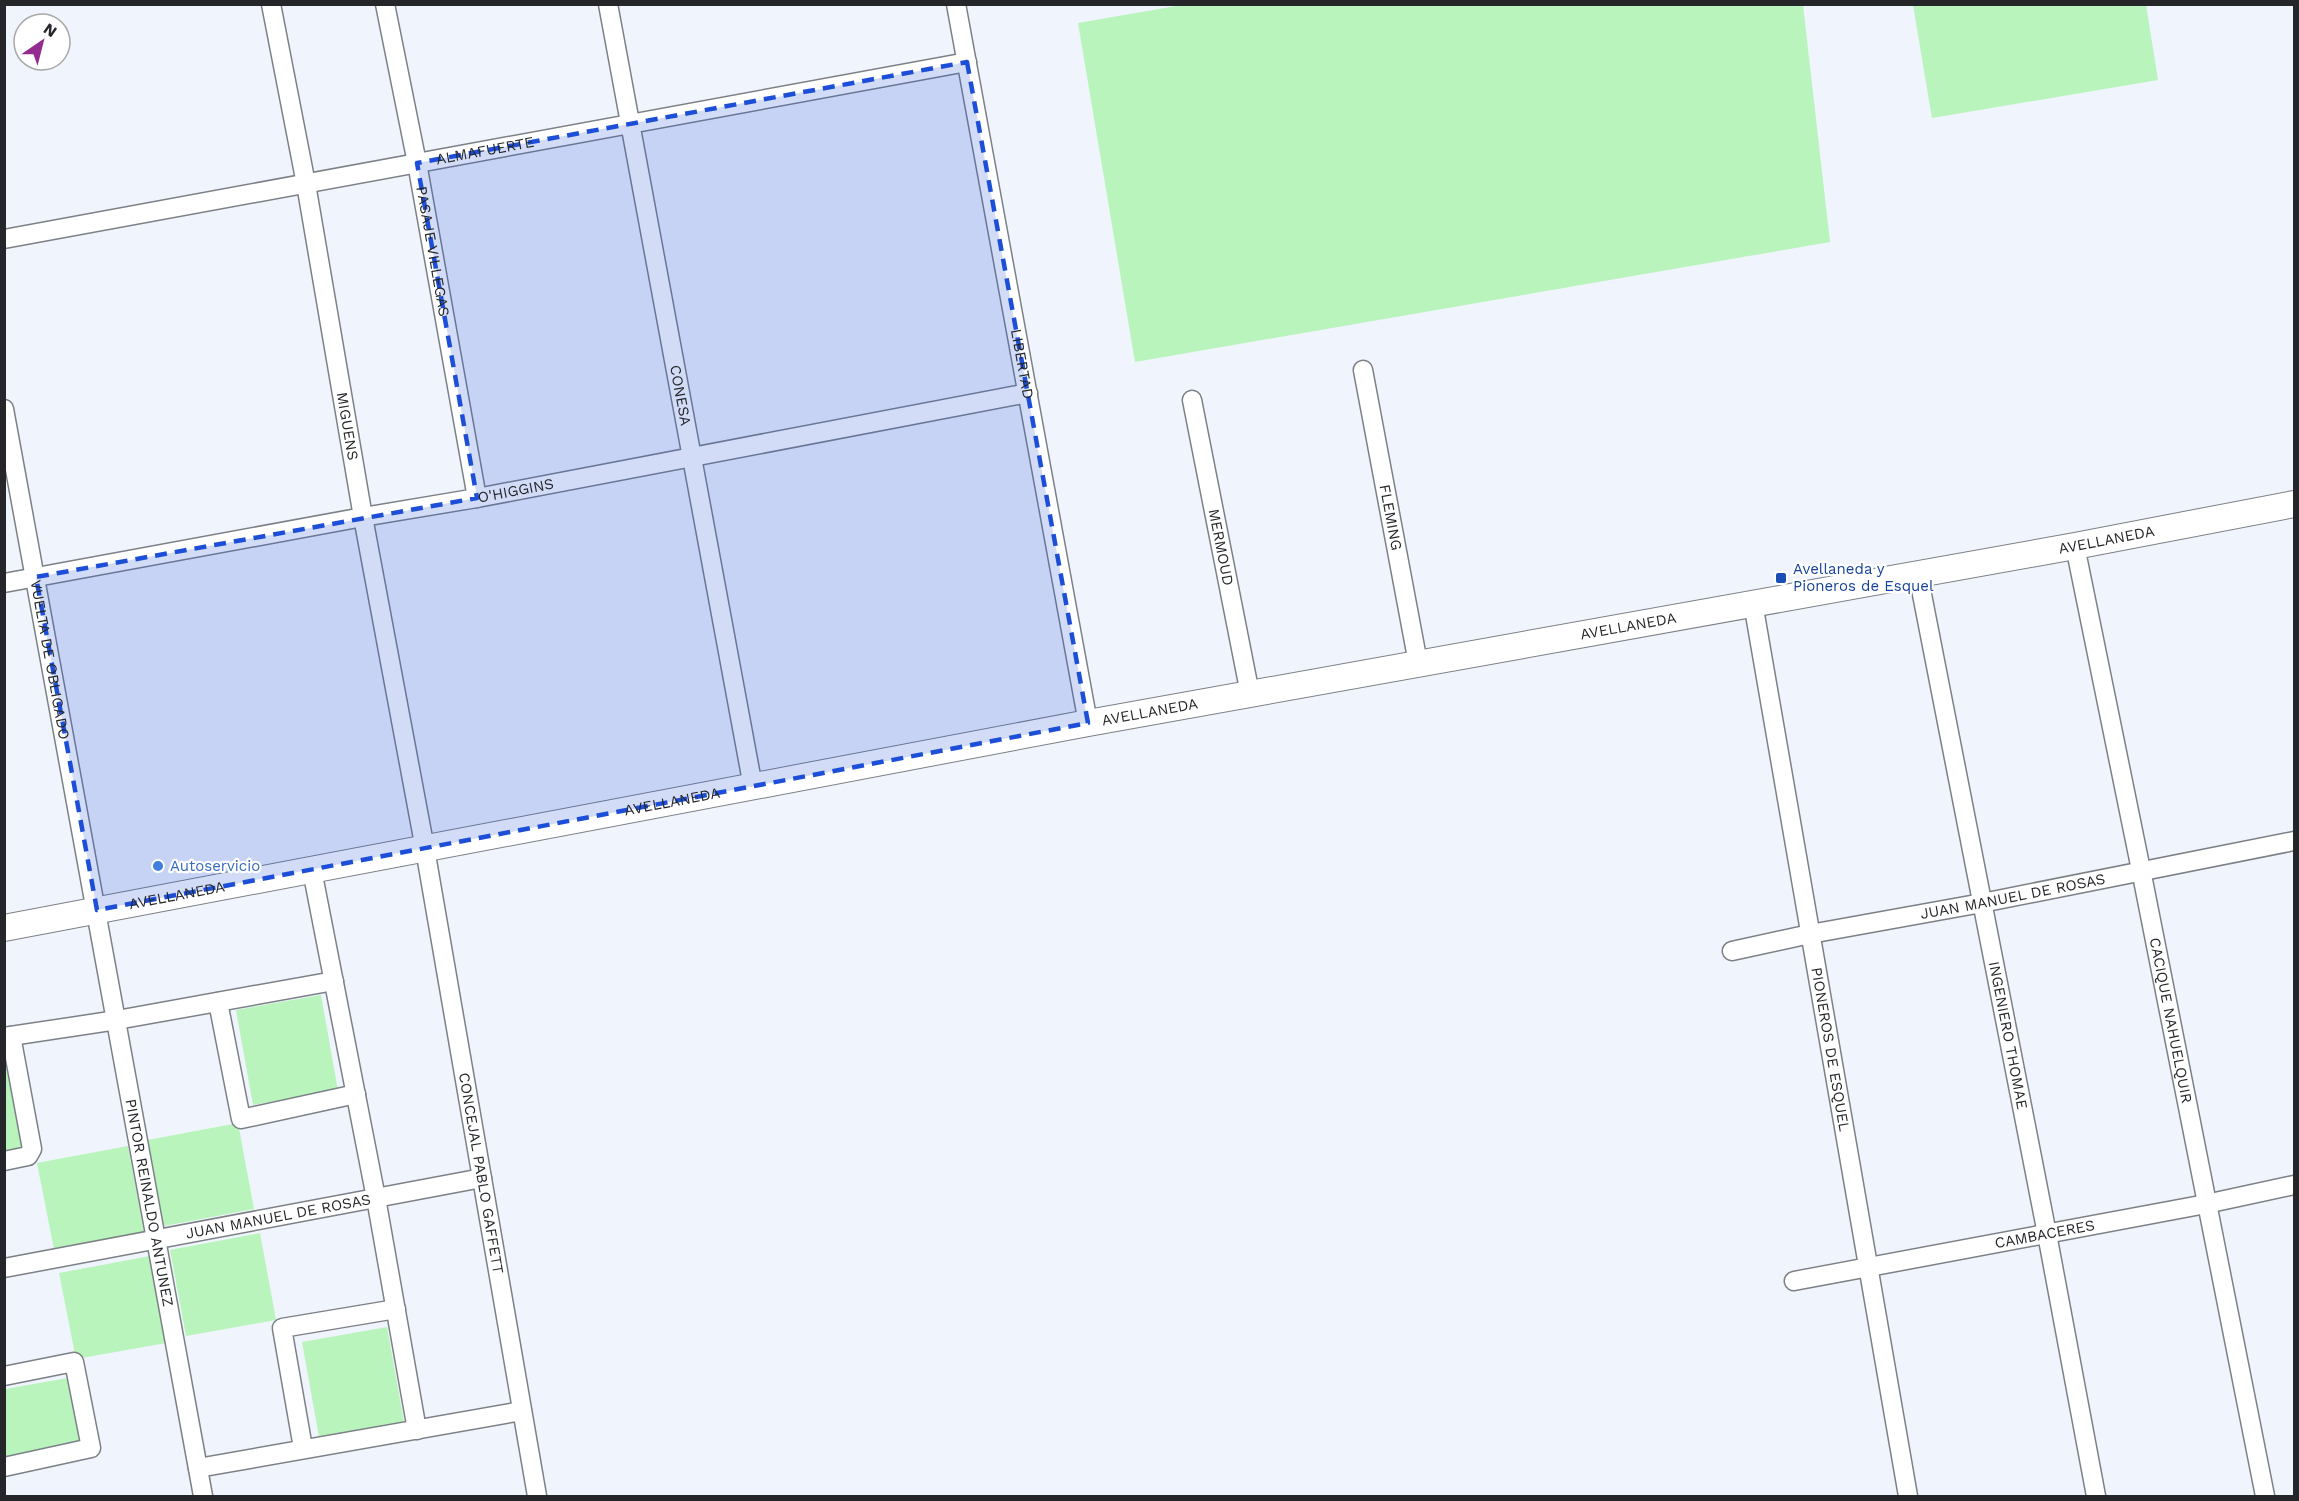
<svg xmlns="http://www.w3.org/2000/svg" width="2299" height="1501" font-family="'Work Sans',sans-serif">
<style>
.green{fill:#b8f4bb}
.lines{fill:none;stroke-linecap:round;stroke-linejoin:round}
.street-casing{stroke:#7c8087;stroke-width:21}
.secondary-casing{stroke:#7c8087;stroke-width:28}
.street{stroke:#fff;stroke-width:18}
.secondary{stroke:#fff;stroke-width:26}
.marked{fill:#1d4ed8;fill-opacity:0.2;stroke:#1d4ed8;stroke-width:4.5;stroke-dasharray:12 8;stroke-linejoin:round}
.transit-dot{fill:#1a4fb4;stroke:#fff;stroke-width:2}
.shop-dot{fill:#3f7fe0;stroke:#fff;stroke-width:2}
.labels{text-anchor:middle;stroke-width:4.5;stroke-linejoin:round;paint-order:stroke}
.street-label{font-size:15px;fill:#242629;stroke:#fff}
.transit-label{font-size:15px;fill:#164399;stroke:#fff;text-anchor:start}
.shop-label{font-size:15px;fill:#366cbe;stroke:#fff;text-anchor:start}
</style>
<rect width="100%" height="100%" fill="#f0f4fc"/>
<g class="green">
<path d="M1182,5h621l27,237 -695,120 -57,-339z"/>
<path d="M1913,5h233l12,75 -226,38z"/>
<path d="M321,995l17,96 -85,14 -17,-95z"/>
<path d="M4,1055l19,97 -19,3z"/>
<path d="M238,1123l16,86 -90,17 -16,-86z"/>
<path d="M128,1146l16,86 -90,17 -17,-86z"/>
<path d="M260,1233l16,87 -90,16 -16,-86z"/>
<path d="M150,1256l16,87 -90,16 -17,-86z"/>
<path d="M387,1327l17,95 -85,15 -17,-95z"/>
<path d="M68,1378l12,67 -75,13v-69z"/>
</g>
<g class="lines">
<g class="street-casing">
<g id="street">
<path id="s1" d="M271,4l35,180 57,333 62,332 112,647"/>
<path id="s2" d="M385,4l32,159 60,335"/>
<path id="s3" d="M608,4l145,783"/>
<path id="s4" d="M956,4l132,719"/>
<path id="s5" d="M4,239l963,-177"/>
<path id="s6" d="M1363,370l55,293"/>
<path id="s7" d="M1192,400l58,294"/>
<path id="s8" d="M4,409l199,1087"/>
<path id="s9" d="M2075,546l66,324 124,626"/>
<path id="s10" d="M1918,574l129,660 49,262"/>
<path id="s11" d="M4,583l359,-66 114,-19 551,-105"/>
<path id="s12" d="M1753,603l155,893"/>
<path d="M312,870l64,328 41,232"/>
<path id="s13" d="M1732,951l78,-17 172,-31 312,-62"/>
<path d="M218,1002l23,117 115,-25"/>
<path d="M4,1037l113,-17 217,-39"/>
<path d="M4,1161l24,-5 4,-7 -21,-113"/>
<path id="s14" d="M4,1268l478,-90"/>
<path id="s15" d="M1794,1281l412,-77 88,-19"/>
<path d="M4,1376l70,-14 17,86 -87,19"/>
<path d="M303,1448l-21,-120 114,-19"/>
<path d="M198,1468l324,-57"/>
</g>
</g>
<g class="secondary-casing">
<g id="secondary">
<path id="s16" d="M4,928l1084,-205 987,-177 219,-42"/>
</g>
</g>
<use href="#street" class="street"/>
<use href="#secondary" class="secondary"/>
</g>
<path class="marked" d="M967,62l121,661 -991,187 -61,-333 441,-79 -60,-335z"/>
<rect class="transit-dot" x="1775" y="572" width="12" height="12" rx="3"/>
<circle class="shop-dot" cx="158" cy="866" r="6"/>
<g class="labels">
<g class="street-label">
<text dy="5" stroke="none"><textPath href="#s5" startOffset="489">ALMAFUERTE</textPath></text>
<text dy="5" stroke="none"><textPath href="#s2" startOffset="252">PASAJE VILLEGAS</textPath></text>
<text dy="5" stroke="none"><textPath href="#s4" startOffset="366">LIBERTAD</textPath></text>
<text dy="5" stroke="none"><textPath href="#s3" startOffset="398">CONESA</textPath></text>
<text dy="5" stroke="none"><textPath href="#s1" startOffset="429">MIGUENS</textPath></text>
<text dy="5" stroke="none"><textPath href="#s11" startOffset="520">O'HIGGINS</textPath></text>
<text dy="5" stroke="none"><textPath href="#s6" startOffset="150">FLEMING</textPath></text>
<text dy="5" stroke="none"><textPath href="#s16" startOffset="2138">AVELLANEDA</textPath></text>
<text dy="5" stroke="none"><textPath href="#s7" startOffset="150">MERMOUD</textPath></text>
<text dy="5" stroke="none"><textPath href="#s16" startOffset="1652">AVELLANEDA</textPath></text>
<text dy="5" stroke="none"><textPath href="#s8" startOffset="255">VUELTA DE OBLIGADO</textPath></text>
<text dy="5" stroke="none"><textPath href="#s16" startOffset="1166">AVELLANEDA</textPath></text>
<text dy="5" stroke="none"><textPath href="#s16" startOffset="680">AVELLANEDA</textPath></text>
<text dy="5" stroke="none"><textPath href="#s16" startOffset="176">AVELLANEDA</textPath></text>
<text dy="5" stroke="none"><textPath href="#s13" startOffset="286">JUAN MANUEL DE ROSAS</textPath></text>
<text dy="5" stroke="none"><textPath href="#s9" startOffset="484">CACIQUE NAHUELQUIR</textPath></text>
<text dy="5" stroke="none"><textPath href="#s10" startOffset="470">INGENIERO THOMAE</textPath></text>
<text dy="5" stroke="none"><textPath href="#s12" startOffset="453">PIONEROS DE ESQUEL</textPath></text>
<text dy="5" stroke="none"><textPath href="#s1" startOffset="1188">CONCEJAL PABLO GAFFETT</textPath></text>
<text dy="5" stroke="none"><textPath href="#s8" startOffset="807">PINTOR REINALDO ANTUNEZ</textPath></text>
<text dy="5" stroke="none"><textPath href="#s14" startOffset="279">JUAN MANUEL DE ROSAS</textPath></text>
<text dy="5" stroke="none"><textPath href="#s15" startOffset="255">CAMBACERES</textPath></text>
</g>
<g class="transit-label">
<text x="1793" y="574">Avellaneda y<tspan x="1793" dy="17">Pioneros de Esquel</tspan></text>
</g>
<g class="shop-label">
<text x="170" y="871">Autoservicio</text>
</g>
</g>
<rect width="2299" height="1501" fill="none" stroke="#242629" stroke-width="12"/>
<g transform="translate(42 42) rotate(35)"><circle r="28" fill="#ffffff" stroke="#a7a8a9" stroke-width="1.5"/>
<path d="M0-4.5L10 22L0 15L-10 22Z" fill="#942c90"/>
<text y="-9" font-size="16" font-weight="bold" text-anchor="middle" fill="#242629">N</text>
</g>
</svg>
